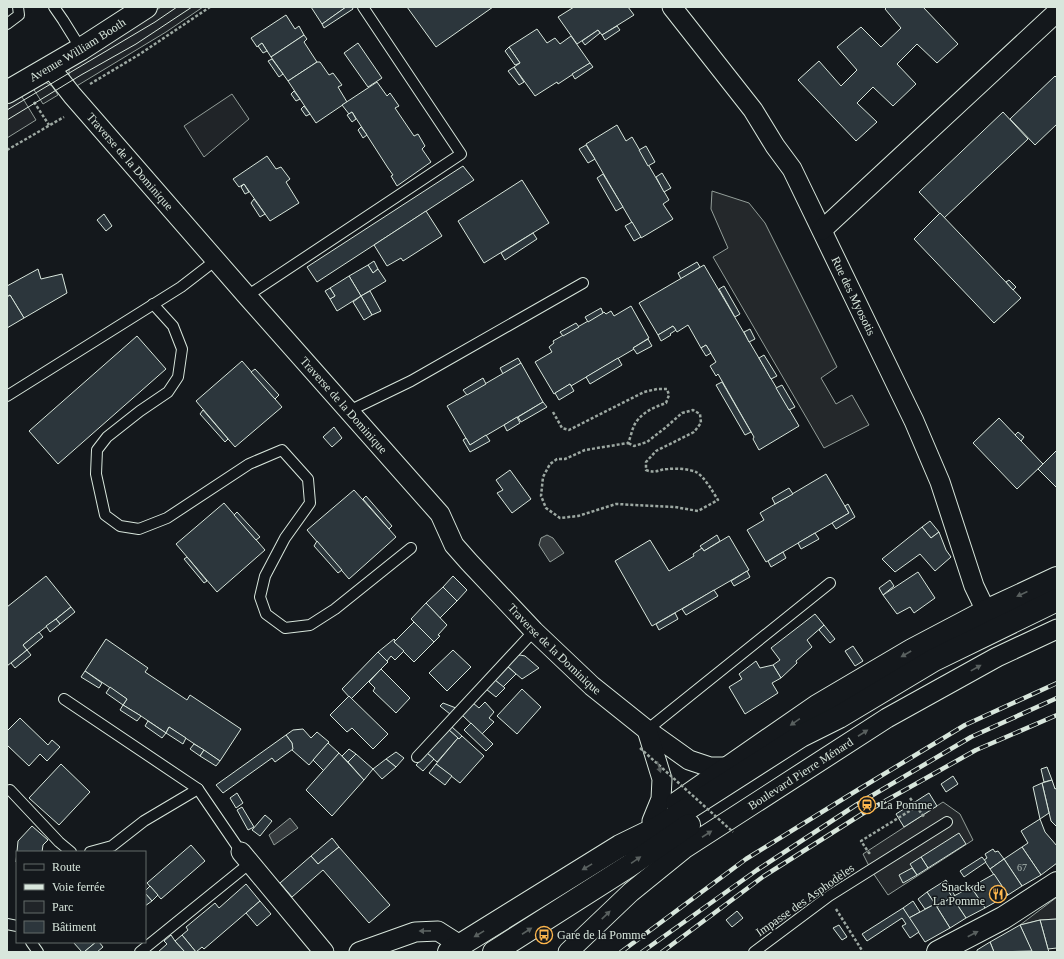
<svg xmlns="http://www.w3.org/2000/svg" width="1064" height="959" font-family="Georgia,serif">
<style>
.green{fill:#202428;stroke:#939e99}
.parking{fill:#24282b;stroke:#939e99}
.water{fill:#363b3e;stroke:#939e99}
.building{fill:#2c363c;stroke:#d8e6dc}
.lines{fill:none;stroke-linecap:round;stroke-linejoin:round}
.service-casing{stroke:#d8e6dc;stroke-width:12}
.minor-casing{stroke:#d8e6dc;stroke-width:21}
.tertiary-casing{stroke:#d8e6dc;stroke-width:24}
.secondary-casing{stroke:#d8e6dc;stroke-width:24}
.path{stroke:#9da8a2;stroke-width:2.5;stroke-dasharray:3 2;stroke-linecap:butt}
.service{stroke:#14181c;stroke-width:10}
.minor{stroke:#14181c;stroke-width:19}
.tertiary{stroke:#14181c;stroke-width:22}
.secondary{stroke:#14181c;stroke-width:22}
.tram{stroke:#d8e6dc;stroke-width:1}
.rail-casing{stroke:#d8e6dc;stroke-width:4.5}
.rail{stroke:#14181c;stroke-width:3;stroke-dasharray:9;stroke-linecap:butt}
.path-bridge{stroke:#9da8a2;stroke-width:2.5;stroke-dasharray:3 2;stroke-linecap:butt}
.oneway{fill:#59605f}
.labels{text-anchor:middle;stroke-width:3;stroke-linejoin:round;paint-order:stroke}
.number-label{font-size:10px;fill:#adbab4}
.street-label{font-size:12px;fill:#d8e6dc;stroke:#14181c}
.poi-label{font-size:12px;fill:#d8e6dc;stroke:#14181c;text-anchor:start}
</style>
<rect width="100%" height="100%" fill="#14181c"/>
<g class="green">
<path d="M161,7h42l-37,25 -91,55 -6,-10v-9z"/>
<path d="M45,82l7,4 6,9 -15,9 -12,-19z"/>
<path d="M19,92l17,28 -29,18v-38z"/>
<path d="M232,94l17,25 -45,38 -20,-31z"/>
</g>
<g class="parking">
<path d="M712,191l37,12 16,20 72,144 -16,11 15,26 16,-9 17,30 -45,23 -111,-191 15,-9 -17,-39z"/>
<path d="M943,802l17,12 13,26 -85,55 -17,-25 -8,-16z"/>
<path d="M1057,897v22l-17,1 -20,5z"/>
</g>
<g class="water">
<path d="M547,535l6,3 11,15 -14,9 -11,-17 2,-7z"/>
<path d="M290,818l8,10 -24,17 -5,-10z"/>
</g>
<g class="building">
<path d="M311,7h35l-24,17z"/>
<path d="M346,7h6l1,2 -29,19 -2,-4z"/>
<path d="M407,7h86l-57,40z"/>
<path d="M574,7h54l6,8 -32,20 -4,-5 -21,14 -19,-27z"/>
<path d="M887,7h36l35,37 -21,19 -20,-19 -20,20 19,20 -23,22 -20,-19 -16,16 20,19 -21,19 -58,-61 21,-19 22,25 16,-16 -20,-23 24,-20 20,20 20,-19 -16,-19z"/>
<path d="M286,15l9,14 4,-3 5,9 -33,22 -9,-14 -5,4 -6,-9z"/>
<path d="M617,26l3,4 -15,10 -3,-5z"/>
<path d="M537,29l10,14 8,-5 5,6 11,-8 19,27 -32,21 -1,-2 -22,14 -21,-29 6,-4 -11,-16z"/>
<path d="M598,30l2,3 -15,12 -3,-4z"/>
<path d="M304,35l3,4 -3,3 13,20 -29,19 -17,-24z"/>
<path d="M262,43l5,8 -4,2 -5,-7z"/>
<path d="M358,43l24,35 -14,9 -24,-34z"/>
<path d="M509,47l11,16 -5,2 -10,-14z"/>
<path d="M272,59l11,15 -4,3 -11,-16z"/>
<path d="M317,62h3l9,13 4,-2 9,12 -4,2 9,15 -31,21 -28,-42z"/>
<path d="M590,63l3,4 -18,12 -3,-5z"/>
<path d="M514,67l10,15 -5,3 -11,-14z"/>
<path d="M1055,76l2,2v46l-22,21 -25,-26z"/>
<path d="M377,82l10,14 3,-3 9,13 -4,2 19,28 4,-2 7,12 -3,3 9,13 -34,24 -6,-10 2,-1 -5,-7 -36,-56 -3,2 -7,-9z"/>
<path d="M294,91l6,8 -4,2 -5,-7z"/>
<path d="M304,106l6,8 -4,2 -5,-7z"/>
<path d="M352,112l4,7 -4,3 -5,-7z"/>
<path d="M1003,112l25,27 -84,79 -25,-26z"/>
<path d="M617,125l9,16 6,-4 37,63 -6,4 10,15 -32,19 -55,-94z"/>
<path d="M361,127l6,8 -4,3 -5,-8z"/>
<path d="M586,145l9,14 -7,4 -9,-14z"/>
<path d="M646,146l9,16 -7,4 -9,-16z"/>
<path d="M267,156l9,13 5,-2 9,12 -4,3 13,21 -29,18 -26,-37 -5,3 -6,-8z"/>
<path d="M463,166l11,14 -157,102 -10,-15z"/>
<path d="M662,173l9,15 -7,4 -8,-15z"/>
<path d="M603,174l20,33 -7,4 -19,-33z"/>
<path d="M522,180l27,43 -65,40 -26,-42z"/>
<path d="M244,184l5,8 -4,2 -4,-7z"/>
<path d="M254,199l11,15 -5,3 -9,-14z"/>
<path d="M426,211l16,25 -39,25 -2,-3 -14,8 -13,-21z"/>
<path d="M940,213l81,85 -27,25 -80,-84z"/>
<path d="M104,214l8,12 -6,5 -9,-11z"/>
<path d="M632,222l9,15 -7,4 -9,-15z"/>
<path d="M533,233l4,6 -32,21 -4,-7z"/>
<path d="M374,261l4,8 -5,4 -5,-8z"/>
<path d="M697,262l3,5 -19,12 -3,-6z"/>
<path d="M368,265l5,8 5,-4 8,12 -25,15 -12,-20z"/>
<path d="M704,265l95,161 -40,24 -6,-11 1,-2 -36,-63 -2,2 -6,-10 6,-4 -10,-17 -5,3 -13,-23 -11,7 -4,-6 -15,9 -19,-32z"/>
<path d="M38,269l3,10 21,-5 5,19 -43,25 -14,-23 -3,2v-11z"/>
<path d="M349,276l12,20 -24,15 -7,-12 5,-3 -5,-8z"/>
<path d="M1009,280l7,7 -3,3 -7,-8z"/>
<path d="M724,286l16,28 -5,3 -16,-28z"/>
<path d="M330,288l5,8 -5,3 -5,-8z"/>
<path d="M370,291l11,20 -9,4 -11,-19z"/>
<path d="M10,295l14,23 -17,10v-31z"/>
<path d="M361,296l11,19 -8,5 -11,-18z"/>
<path d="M631,306l18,32 -16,10 1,1 -63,37 -1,-2 -16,10 -19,-32 17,-10 -3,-5 5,-4 -1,-2 51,-29 2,2 5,-3 3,5z"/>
<path d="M601,308l2,5 -15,9 -3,-5z"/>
<path d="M576,323l3,4 -16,9 -3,-4z"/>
<path d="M673,326l3,4 -6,4 1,1 -10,6 -3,-6z"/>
<path d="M750,329l5,10 -6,3 -5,-10z"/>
<path d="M137,336l29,33 -108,95 -29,-33z"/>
<path d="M648,339l4,7 -15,8 -4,-6z"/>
<path d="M706,345l5,8 -5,3 -5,-8z"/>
<path d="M764,355l13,21 -6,3 -12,-21z"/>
<path d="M518,358l3,5 -18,11 -3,-6z"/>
<path d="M618,358l4,7 -32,19 -4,-7z"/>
<path d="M242,361l40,46 -47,40 -39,-46z"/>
<path d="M521,363l22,39 -73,43 -23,-39z"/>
<path d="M255,369l24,26 -4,4 -24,-27z"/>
<path d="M483,378l3,6 -19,11 -4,-5z"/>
<path d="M722,382l29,50 -6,3 -29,-50z"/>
<path d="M570,384l4,7 -15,9 -4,-7z"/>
<path d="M782,385l13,22 -6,3 -13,-22z"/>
<path d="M543,402l4,5 -26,15 -3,-5z"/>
<path d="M203,410l25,29 -3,3 -25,-28z"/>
<path d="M517,417l3,6 -13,8 -3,-6z"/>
<path d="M999,418l44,46 -26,25 -44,-46z"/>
<path d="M334,427l8,11 -10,9 -9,-10z"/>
<path d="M1018,432l6,5 -3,4 -6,-6z"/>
<path d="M486,435l4,6 -20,11 -7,-12 3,-2 4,7z"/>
<path d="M1057,450v38l-19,-19z"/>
<path d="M510,470l21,29 -19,14 -15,-20 6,-3 -7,-10z"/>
<path d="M826,474l23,39 -83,49 -19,-32 17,-10 -4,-7z"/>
<path d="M789,488l4,6 -18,10 -3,-6z"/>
<path d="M354,490l42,47 -47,42 -42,-49z"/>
<path d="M366,496l26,30 -3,3 -26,-30z"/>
<path d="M224,503l41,47 -48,42 -41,-48z"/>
<path d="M848,504l7,13 -19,12 -4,-6 17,-10 -4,-7z"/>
<path d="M237,512l23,25 -4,3 -22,-25z"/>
<path d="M930,521l9,11 -8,6 -9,-11z"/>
<path d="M922,527l9,11 8,-6 7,18 5,7 -16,14 -15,-17 -25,18 -13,-13z"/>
<path d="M815,533l4,6 -18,10 -3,-6z"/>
<path d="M717,535l3,6 -16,10 -4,-5z"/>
<path d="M729,536l20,34 -97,56 -37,-65 35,-21 19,31 25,-15 -1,-2 9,-6 2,3z"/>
<path d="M317,541l25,29 -4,3 -24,-27z"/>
<path d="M783,552l3,6 -15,9 -3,-6z"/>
<path d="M187,557l20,24 -3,2 -20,-24z"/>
<path d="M747,571l3,6 -16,9 -3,-5z"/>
<path d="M918,572l17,26 -21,15 -4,-6 -13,7 -14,-19z"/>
<path d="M46,576l25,31 -48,38 4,5 -20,16v-59z"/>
<path d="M453,576l14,14 -10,11 -14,-14z"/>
<path d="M890,580l4,6 -11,9 -4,-7z"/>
<path d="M443,587l14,14 -17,17 -14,-15z"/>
<path d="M714,590l4,6 -32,19 -4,-6z"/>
<path d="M426,603l21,22 -9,10 2,1 -6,6 -23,-23z"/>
<path d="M71,607l4,5 -15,12 -4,-5z"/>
<path d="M675,613l3,6 -19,11 -3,-6z"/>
<path d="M815,614l9,11 -17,15 5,7 -16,14 1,2 -16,15 -8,-13 7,-5 -9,-12z"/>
<path d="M56,619l4,5 -10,8 -4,-6z"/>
<path d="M414,622l20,20 -20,20 -20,-20z"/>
<path d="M824,625l11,14 -5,4 -11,-13z"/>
<path d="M39,632l4,5 -16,13 -4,-5z"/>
<path d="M106,639l42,29 -3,4 42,28 3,-5 51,34 -21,32 -51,-34 -3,6 -25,-17 -18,-11 4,-6 -42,-28z"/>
<path d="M394,639l1,1 -1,2 10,9 -9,9 -4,-4 -4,5 -9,-9z"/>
<path d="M853,646l10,15 -8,5 -10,-15z"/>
<path d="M27,650l4,5 -16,13 -4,-5z"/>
<path d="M453,650l18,17 -24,24 -18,-18z"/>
<path d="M378,652l10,10 -37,37 -9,-10z"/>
<path d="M520,655l5,1 14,12 -17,11 -15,-13 10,-10z"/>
<path d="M756,661l4,7 13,-3 8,13 -9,5 6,10 -33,21 -16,-27 13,-8 -3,-5z"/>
<path d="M507,666l9,8 -13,13 -8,-7z"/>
<path d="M381,669l29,29 -14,15 -23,-22 2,-3 -6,-6z"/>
<path d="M85,671l17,12 -3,5 -18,-11z"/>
<path d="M495,680l10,8 -9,9 -10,-8z"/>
<path d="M110,687l17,12 -4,6 -17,-12z"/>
<path d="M522,689l19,18 -24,27 -20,-18z"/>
<path d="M349,696l39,38 -15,15 -21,-21 -5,4 -17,-17z"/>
<path d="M485,702l9,10 -5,6 5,4 -12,12 -20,-19 11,-12 6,5z"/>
<path d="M443,703l13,5 -6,6 -10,-8z"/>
<path d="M123,705l18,11 -4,5 -17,-11z"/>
<path d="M20,718l28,27 4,-5 8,7 -13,14 -7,-7 -11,12 -22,-21v-14z"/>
<path d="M148,721l18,12 -4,5 -17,-12z"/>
<path d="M471,723l22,21 -7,7 -22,-21z"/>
<path d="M169,727l17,11 -3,6 -17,-11z"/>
<path d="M452,727l10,9 -3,3 -10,-9z"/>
<path d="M303,729l8,9 6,-6 12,10 -20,23 -17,-15v-7l-6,-8 7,-5z"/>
<path d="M449,730l9,8 -21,24 -10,-9z"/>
<path d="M286,735l6,8 1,6 -18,13 -3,-4 -49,35 -7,-8z"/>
<path d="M462,736l22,20 -24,27 -24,-19 22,-26 1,1z"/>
<path d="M328,743l11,10 -15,18 -11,-11z"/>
<path d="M194,744l10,6 -4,6 -10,-7z"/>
<path d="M349,749l7,5 -8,8 -6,-6z"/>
<path d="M204,750l16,11 -4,5 -16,-10z"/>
<path d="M396,752l8,6 -8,9 -10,-8z"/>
<path d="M339,753l25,27 -32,36 -26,-26z"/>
<path d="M427,753l7,6 -11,12 -7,-6z"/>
<path d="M356,754l17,15 -9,11 -16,-18z"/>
<path d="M386,759l10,8 -14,12 -9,-10z"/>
<path d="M61,764l29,28 -31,33 -30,-27z"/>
<path d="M436,764l16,12 -7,9 -16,-12z"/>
<path d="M1047,767l5,13 -8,2 -3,-13z"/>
<path d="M953,776l5,8 -12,8 -5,-8z"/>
<path d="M1052,780l3,9 2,-1v39l-6,-6 -9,-38z"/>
<path d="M1042,783l7,30 -9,6 -7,-32z"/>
<path d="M237,793l6,10 -7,5 -6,-10z"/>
<path d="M929,793l8,13 -33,21 -8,-13z"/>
<path d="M242,807l12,20 -6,3 -11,-20z"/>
<path d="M265,815l7,6 -12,15 -8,-6z"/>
<path d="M1040,819l5,13 12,14v17l-16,12 -19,-28 6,-4 -7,-12z"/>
<path d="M32,826l16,14 -5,5 -1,7h-25v11l-1,-1 2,-21z"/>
<path d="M959,833l7,11 -38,24 -7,-11z"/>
<path d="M332,838l7,9 -21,17 -7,-8z"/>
<path d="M191,845l14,16 -44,38 -14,-16z"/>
<path d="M339,847l51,58 -21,18 -46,-53 -31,27 -12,-14 31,-27 7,8z"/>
<path d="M1022,847l19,28 -19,11 -18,-27z"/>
<path d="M993,849l2,3 3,-1 6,8 -14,10 -6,-9 3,-2 -2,-4z"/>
<path d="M921,857l7,11 -11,7 -7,-11z"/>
<path d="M982,857l4,5 -22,15 -4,-6z"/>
<path d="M1004,859l18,27 -14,9 -18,-26z"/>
<path d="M912,868l5,7 -14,8 -4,-8z"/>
<path d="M994,874l14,21 -23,13 -14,-21z"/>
<path d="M946,880l9,16 -3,1 -9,-15z"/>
<path d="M943,882l9,15 -15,10 -10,-15z"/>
<path d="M246,884l14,17 -56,48 -2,-2 -6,5 -14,-17 6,-5 -2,-3 29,-24 4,5z"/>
<path d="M150,886l8,9 -6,6 -7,-8v-2z"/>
<path d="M971,887l14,21 -19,10 -14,-21z"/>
<path d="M927,892l8,12 -10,5 -7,-10z"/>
<path d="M145,893l7,8 -7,5z"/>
<path d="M952,897l14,21 -16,10 -13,-21z"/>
<path d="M260,901l11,13 -14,12 -11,-13z"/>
<path d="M913,901l7,11 -11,6 -6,-10z"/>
<path d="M935,904l15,24 -25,14 -16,-24z"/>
<path d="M903,908l16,24 -9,6 -8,-12 4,-2 -4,-6 -35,23 -5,-7z"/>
<path d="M737,911l6,7 -11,9 -6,-7z"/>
<path d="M1057,919v29l-9,1 -8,-29z"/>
<path d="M1040,920l8,29 1,3h-17l-12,-27z"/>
<path d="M839,925l8,12 -5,3 -9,-12z"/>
<path d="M1020,925l12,26 -38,1 -4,-10z"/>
<path d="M171,935l4,6 10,11h-27l9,-8 -3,-3z"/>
<path d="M182,935l14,17h-11l-10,-11z"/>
<path d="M73,942h23l-12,10h-2z"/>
<path d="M96,942h3l4,5 -6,5h-13z"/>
<path d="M990,942l4,10h-17v-2z"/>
</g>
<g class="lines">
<g class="service-casing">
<g id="service">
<path d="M54,7l9,13 18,29"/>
<path d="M7,24l12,-9 -1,-8"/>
<path d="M247,296l214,-142 -98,-147"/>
<path d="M153,304l20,22 9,23 -4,28 -10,15 -28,19 -33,26 -10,13 -1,24 9,41 15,11 19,3 28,-11 82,-54 33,-14 26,29 2,24 -25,35 -20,38 -5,21 6,17 19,14 25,-3 25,-16 76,-61"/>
<path d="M7,396l174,-109 35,-27"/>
<path d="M349,411l62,-30 172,-98"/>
<path d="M64,699l134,90 43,63"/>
<path d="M647,730l183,-147"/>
<path d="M417,757l117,-126"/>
<path d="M10,790l49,52 12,10"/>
<path d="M90,852l22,-6 32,-25 54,-32"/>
<path d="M7,924l10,2"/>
<path d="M31,942l7,10"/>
<path d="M140,952l110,-89"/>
<path d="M754,952l75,-56 118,-74"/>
</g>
</g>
<g class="minor-casing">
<g id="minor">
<path id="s1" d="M672,7l81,103 22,36 17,23 122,252 26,61 34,104 12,25"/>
<path id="s2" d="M50,67l22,28 175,201 193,218 14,31 15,17 65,69 58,55 55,44 42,30 21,7h20"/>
<path d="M822,230l235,-218"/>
<path d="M647,730l15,49 -1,20 -9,22"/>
<path d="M241,852l83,100"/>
<path d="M359,952l56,-20 23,-1 22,14"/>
<path id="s3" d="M568,952l63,-60 53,-43 203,-131 110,-61 60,-28"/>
</g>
</g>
<g class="tertiary-casing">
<g id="tertiary">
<path id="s4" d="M7,92l74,-43 65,-42"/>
<path d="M677,803l140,-97 95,-56 74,-39 71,-33"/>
<path d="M938,952l65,-34 54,-35"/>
</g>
</g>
<g class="secondary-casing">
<g id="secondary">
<path d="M449,952l171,-106 39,-19 142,-91 38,-19 95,-57 123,-60"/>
<path d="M494,952l135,-86 60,-41"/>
</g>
</g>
<g class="path">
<path d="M90,84l50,-30 70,-47"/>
<path d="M34,102l15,23"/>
<path d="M7,150l57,-33"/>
<path d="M553,412l9,16 7,2 75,-38 13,-3h10l2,6 -3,8c-11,4 -22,8 -30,19 -4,6 -5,15 -8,21l-43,7 -20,9h-8l-7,5 -7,13 -2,19 5,12 14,10 18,-2 38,-12 59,3 23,4 20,-11c-5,-8 -14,-24 -22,-28 -7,-3 -20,-4 -28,-3 -9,0 -12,5 -22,1v-8l10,-11 38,-19 7,-9 -1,-9 -7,-4 -11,3 -17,15 -18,14 -13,4 -6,-3"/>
<path d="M910,798l15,20"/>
<path d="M870,852l-1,1 -8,-12 55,-34"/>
<path d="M836,909l27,43"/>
</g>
<use href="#service" class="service"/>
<use href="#minor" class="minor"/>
<use href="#tertiary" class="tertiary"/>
<use href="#secondary" class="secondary"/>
<g class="tram">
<path d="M7,110l148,-88 22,-15"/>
<path d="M7,120l74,-45 55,-31 56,-37"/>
</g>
<g class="rail-casing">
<g id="rail">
<path d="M621,952l125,-93 105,-65 114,-69 92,-42"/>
<path d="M642,952l115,-82 99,-65 115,-68 86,-39"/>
<path d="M662,952l102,-76 98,-62 114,-64 81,-35"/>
</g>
</g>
<use href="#rail" class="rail"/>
<path class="path-bridge" d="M640,748l93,84"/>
</g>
<defs><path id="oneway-solid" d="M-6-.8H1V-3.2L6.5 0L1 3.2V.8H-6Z"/></defs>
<g class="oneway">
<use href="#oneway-solid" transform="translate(1022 594) rotate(155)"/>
<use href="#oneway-solid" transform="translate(906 654) rotate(150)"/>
<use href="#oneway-solid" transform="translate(976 668) rotate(-29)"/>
<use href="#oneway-solid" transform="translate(795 722) rotate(145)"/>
<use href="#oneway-solid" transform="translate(863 733) rotate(-33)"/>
<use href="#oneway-solid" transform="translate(659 767) rotate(73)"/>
<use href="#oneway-solid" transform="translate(707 834) rotate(-33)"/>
<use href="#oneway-solid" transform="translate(636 860) rotate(-34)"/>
<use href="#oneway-solid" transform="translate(587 867) rotate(149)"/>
<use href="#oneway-solid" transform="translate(606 915) rotate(-44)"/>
<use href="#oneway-solid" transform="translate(425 931) rotate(179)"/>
<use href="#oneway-solid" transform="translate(527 931) rotate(-33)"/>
<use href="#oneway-solid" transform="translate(479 934) rotate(149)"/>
<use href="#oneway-solid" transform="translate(973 934) rotate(-28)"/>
</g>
<defs>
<g id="station-ring" transform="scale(0.9)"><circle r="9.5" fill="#14181c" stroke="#ffb74d" stroke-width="1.5"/><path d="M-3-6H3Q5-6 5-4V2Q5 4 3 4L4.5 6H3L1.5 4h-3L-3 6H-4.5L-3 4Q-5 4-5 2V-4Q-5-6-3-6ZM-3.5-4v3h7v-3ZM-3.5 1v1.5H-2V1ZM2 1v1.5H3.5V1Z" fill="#ffb74d"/></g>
<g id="restaurant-ring" transform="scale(0.9)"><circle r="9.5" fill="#14181c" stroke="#ffb74d" stroke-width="1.5"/><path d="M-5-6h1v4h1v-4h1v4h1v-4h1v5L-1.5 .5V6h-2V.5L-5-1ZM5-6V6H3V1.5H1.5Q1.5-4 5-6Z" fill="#ffb74d"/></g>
<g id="bus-ring" transform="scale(0.9)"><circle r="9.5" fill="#14181c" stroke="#ffb74d" stroke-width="1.5"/><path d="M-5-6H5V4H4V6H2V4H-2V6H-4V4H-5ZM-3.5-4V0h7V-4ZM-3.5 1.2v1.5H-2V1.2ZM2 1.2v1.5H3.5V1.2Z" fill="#ffb74d"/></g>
</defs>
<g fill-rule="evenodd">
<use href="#station-ring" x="867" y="805"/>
<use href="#restaurant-ring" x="998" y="894"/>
<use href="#bus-ring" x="544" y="935"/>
</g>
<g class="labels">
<g class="number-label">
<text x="1022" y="871">67</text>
</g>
<g class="street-label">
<text dy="4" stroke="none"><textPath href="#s4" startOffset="82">Avenue William Booth</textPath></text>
<text dy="4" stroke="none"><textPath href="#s2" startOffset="124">Traverse de la Dominique</textPath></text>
<text dy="4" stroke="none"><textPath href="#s1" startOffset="343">Rue des Myosotis</textPath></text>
<text dy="4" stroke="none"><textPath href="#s2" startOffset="448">Traverse de la Dominique</textPath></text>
<text dy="4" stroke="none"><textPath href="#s2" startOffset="772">Traverse de la Dominique</textPath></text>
<text dy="4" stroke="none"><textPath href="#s3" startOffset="294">Boulevard Pierre Ménard</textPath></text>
<text transform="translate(805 900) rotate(-35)" y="4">Impasse des Asphodèles</text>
</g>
<g class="poi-label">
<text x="880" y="809">La Pomme</text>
<text x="985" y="891" text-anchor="end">Snack de<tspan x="985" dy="14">La Pomme</tspan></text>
<text x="557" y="939">Gare de la Pomme</text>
</g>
</g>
<rect width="1064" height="959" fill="none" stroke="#d8e6dc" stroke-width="16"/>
<rect x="16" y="851" width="130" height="92" fill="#14181c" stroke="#626a69"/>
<rect x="24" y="864" width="20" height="6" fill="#14181c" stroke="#626a69"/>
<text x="52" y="871" font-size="12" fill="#d8e6dc">Route</text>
<rect x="24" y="884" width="20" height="6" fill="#d8e6dc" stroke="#626a69"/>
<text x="52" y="891" font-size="12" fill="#d8e6dc">Voie ferrée</text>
<rect x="24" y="901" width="20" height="12" fill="#202428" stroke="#626a69"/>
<text x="52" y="911" font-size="12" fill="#d8e6dc">Parc</text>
<rect x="24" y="921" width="20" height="12" fill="#2c363c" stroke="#626a69"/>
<text x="52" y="931" font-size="12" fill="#d8e6dc">Bâtiment</text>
</svg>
